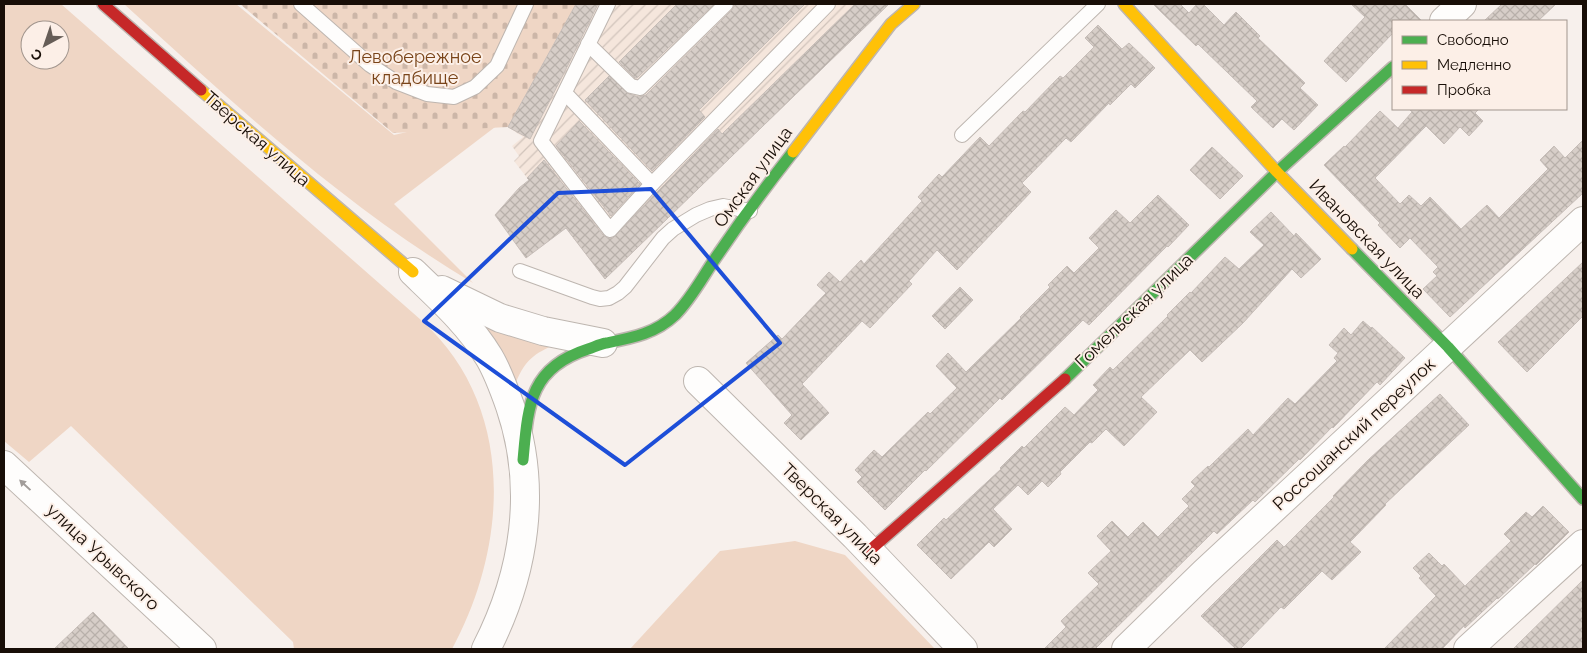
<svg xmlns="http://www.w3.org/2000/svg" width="1587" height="653" font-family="Raleway,sans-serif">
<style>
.industrial{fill:url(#industrial-furrows)}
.grass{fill:#efd6c5;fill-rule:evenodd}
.cemetery{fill:url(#cemetery-stones)}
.building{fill:url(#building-cross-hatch);stroke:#c6bdb8}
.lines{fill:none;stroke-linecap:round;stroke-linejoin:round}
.lane-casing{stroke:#beb6b0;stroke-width:16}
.street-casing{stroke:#beb6b0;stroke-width:30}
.fast-casing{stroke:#beb6b0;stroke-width:14}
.slow-casing{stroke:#beb6b0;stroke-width:14}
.jam-casing{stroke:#beb6b0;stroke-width:14}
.lane{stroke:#fefdfc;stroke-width:14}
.street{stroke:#fefdfc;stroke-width:28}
.fast{stroke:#4caf50;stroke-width:11}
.slow{stroke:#ffc107;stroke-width:11}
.jam{stroke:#c62828;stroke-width:11}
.oneway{fill:#a29d9a}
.marked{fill:none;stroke:#1d4ed8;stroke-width:4;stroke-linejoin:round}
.labels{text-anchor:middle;stroke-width:4;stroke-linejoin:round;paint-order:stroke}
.park-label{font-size:18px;fill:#794419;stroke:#fcefe7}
.street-label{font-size:18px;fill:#180e07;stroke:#fcefe7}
</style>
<defs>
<pattern id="industrial-furrows" width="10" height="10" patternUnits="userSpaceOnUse" patternTransform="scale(1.25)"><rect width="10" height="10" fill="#f5e6dc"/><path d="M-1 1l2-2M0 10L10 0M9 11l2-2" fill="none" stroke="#d1c4bb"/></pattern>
<pattern id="cemetery-stones" width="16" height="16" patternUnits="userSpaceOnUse" patternTransform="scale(1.25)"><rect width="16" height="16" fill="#efd6c5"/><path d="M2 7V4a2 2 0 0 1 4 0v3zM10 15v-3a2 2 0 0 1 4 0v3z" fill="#ccb6a8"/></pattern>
<pattern id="building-cross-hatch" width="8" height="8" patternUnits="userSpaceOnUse" patternTransform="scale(1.25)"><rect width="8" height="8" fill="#d7cec8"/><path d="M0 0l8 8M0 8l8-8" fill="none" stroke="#b8b0aa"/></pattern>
</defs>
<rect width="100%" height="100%" fill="#f7f0ec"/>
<path class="industrial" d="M576,4h313l-284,275 -91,-118 5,-5 -7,-10 11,-9 -15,-10z"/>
<g class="grass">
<path d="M4,4h57l360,316c95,85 88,224 31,329h-158l-1,-7 -222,-216 -42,36 -25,-21zM30,30h30v30h-30z"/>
<path d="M124,4h112l158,131 77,-18 28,7 -105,80 79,79c-129,-77 -239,-179 -349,-279z"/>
<path d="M476,318l80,26c-22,10 -30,15 -40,38l-10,-22z"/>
<path d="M795,541l50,14 90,94h-305l90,-98z"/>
</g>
<path class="cemetery" d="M240,4h336l-68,123 -115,6z"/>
<g class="building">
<path d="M576,4h22l-32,65 -36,70 -22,-12z"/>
<path d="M677,4h37l-77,74h-2l-16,-16z"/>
<path d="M735,4h70l-106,106 6,7 -53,54 -67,-71 24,-24 20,18 10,3 7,-2 86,-85z"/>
<path d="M855,4h34l-284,275 -39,-51 -40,30 -31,-43 24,-27 10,-8 -2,-2 17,-18 59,75 5,3h5l105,-109 4,5z"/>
<path d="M1153,4h27l9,9 8,-9h6l21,21 12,-13 24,24 -2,2 47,45 -5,5 18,17 -24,25 -12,-11 -9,9 -22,-21 6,-6 -59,-57 -2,2z"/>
<path d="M1351,4h54l17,17h-29v12l-47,49 -22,-21 41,-44z"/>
<path d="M1502,4h54l-18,17h-54z"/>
<path d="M1098,25l24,24 7,-6 26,25 -20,20 -4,-4 -21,21 -1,-2 -38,39 -5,-4 -44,45 9,9 -74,78 -20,-20 -28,31 3,3 -42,44 -8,-7 -60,63 27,29 -28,27 -17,-17 8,-8 -46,-52 32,-28 4,4 44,-46 -9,-8 12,-13 11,10 21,-22 3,4 58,-63 -4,-4 21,-23 3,3 38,-40 9,9 34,-35 2,1 35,-36 3,2 31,-31 -9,-9z"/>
<path d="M1409,109h70l-4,4 8,8 -14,15 -9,-9 -16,17 -18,-18 -51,52 25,26 9,-9 12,11 9,-9 31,32 26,-24 12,13 49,-49 -8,-9 14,-14 11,12 18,-18v53l-133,124 -27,-28 14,-13 -4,-4 5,-5 -28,-29 -10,10 -22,-23 2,-2 -56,-58 20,-19 1,1 35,-36 18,17 14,-16z"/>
<path d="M579,121l61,63 -29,32 -55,-70z"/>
<path d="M1212,147l31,29 -23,23 -30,-29z"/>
<path d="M1158,195l31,30 -21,22 -1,-1 -78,79 -6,-5 -81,80 -2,-2 -74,73 -1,-1 -40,40 -28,-28 5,-5 -7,-7 19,-20 8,7 46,-45 2,2 27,-26 -21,-22 12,-13 18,19 55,-54 -1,-1 30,-30 -2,-2 19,-19 7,7 25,-25 -10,-10 27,-28 14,13z"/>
<path d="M1271,212l23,24 2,-3 25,26 -20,19 -9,-9 -49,54 -41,39 -12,-12 -49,47 16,15 -33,34 -18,-17 -14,14 -2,-1 -30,30 1,2 -13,13 -6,-6 -14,14 -10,-10 -25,24 19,20 -18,18 -5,-5 -38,37 -34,-34 27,-27 2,2 55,-51 -1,-1 22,-22 2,2 41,-41 9,8 24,-25 -5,-5 17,-18 3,3 55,-54 -1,-1 23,-23 1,1 34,-36 14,12 25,-24 -14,-13z"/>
<path d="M1583,262v54l-56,56 -29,-30z"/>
<path d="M960,287l13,13 -28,29 -13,-13z"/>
<path d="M1363,321l8,7 1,-1 33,31 -25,27 -3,-3 -44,46 -1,-1 -32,33 -1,-1 -44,43 -2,-2 -36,34 -3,-3 -119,118h-51l22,-22 -5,-6 38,-37 -11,-11 23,-22 -14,-15 15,-15 16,16 15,-15 15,15 31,-31 -7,-7 13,-13 -4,-4 17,-16 1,1 39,-38 5,6 35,-37 7,6 42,-43 -3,-3 4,-5 -9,-8 15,-17 7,7z"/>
<path d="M1440,394l29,31 -84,79 1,1 -36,37 11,10 -29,28 -10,-9 -38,38 -3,-2 -41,42h-4l-35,-33 76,-76 7,7 50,-50 -1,-1 35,-36z"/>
<path d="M1543,506l26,26 -33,33 -1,-1 -37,35 -1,-1 -32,30 -1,-2 -22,23h-58l52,-53 -17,-18 2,-2 -8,-8 16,-15 13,13 2,-2 21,22 46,-45 -7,-7 22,-22 6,5z"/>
<path d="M1583,580v69h-70z"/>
<path d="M93,612l36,37h-75z"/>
</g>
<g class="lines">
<g class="lane-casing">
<g id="lane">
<path d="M301,4l69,61 26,17 31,12 27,3 21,-10 22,-21 29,-62"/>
<path d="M608,4l-67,137 69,89 42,-46 176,-180"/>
<path d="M588,44l43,42 9,2 86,-84"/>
<path d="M565,93l87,91"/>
<path d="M962,135l136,-131"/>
<path d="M520,271l72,26 8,2 9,-1 9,-5 7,-6 38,-49 10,-9 23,-14 14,-6 13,-3 27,5"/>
</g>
</g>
<g class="street-casing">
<g id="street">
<path d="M1444,21l18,-17"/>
<path d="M413,272c27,26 56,52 76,85 9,15 15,32 21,49 28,82 15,167 -24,243"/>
<path d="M442,290l58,28 43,13 60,12"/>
<path d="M698,381l157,155 108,113"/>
<path d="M4,465l198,184"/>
<path d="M1126,649l78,-76 379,-352"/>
<path d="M1468,649l115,-105"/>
</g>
</g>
<g class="fast-casing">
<g id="fast">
<path d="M1352,249l96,98 135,152"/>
<path d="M1065,379l212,-207 116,-105"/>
<path d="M523,460c5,-54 6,-92 65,-111 6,-2 12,-5 18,-6 25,-5 49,-9 69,-28 18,-18 29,-41 44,-62 23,-34 48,-68 74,-101"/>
</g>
</g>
<g class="slow-casing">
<g id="slow">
<path d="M1124,4l153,168 75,77"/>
<path d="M201,90l212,182"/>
<path d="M793,152l98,-128 23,-20"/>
</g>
</g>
<g class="jam-casing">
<g id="jam">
<path d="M103,4l98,86"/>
<path d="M869,551l196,-172"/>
</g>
</g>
<use href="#lane" class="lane"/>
<use href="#street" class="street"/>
<use href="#fast" class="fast"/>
<use href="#slow" class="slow"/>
<use href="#jam" class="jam"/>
</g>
<defs><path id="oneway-solid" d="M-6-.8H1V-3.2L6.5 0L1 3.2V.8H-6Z" transform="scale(1.25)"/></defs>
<use class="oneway" href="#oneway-solid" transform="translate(25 485) rotate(-137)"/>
<path class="marked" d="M651,189l129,154 -155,122 -201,-144 134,-128z"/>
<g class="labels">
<g class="park-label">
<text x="415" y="63">Левобережное<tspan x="415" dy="21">кладбище</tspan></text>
</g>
<g class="street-label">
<text transform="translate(257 139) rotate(41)" y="6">Тверская улица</text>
<text transform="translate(753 177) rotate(-54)" y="6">Омская улица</text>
<text transform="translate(1367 239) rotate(46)" y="6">Ивановская улица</text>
<text transform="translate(1134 311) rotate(-44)" y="6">Гомельская улица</text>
<text transform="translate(1354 434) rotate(-43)" y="6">Россошанский переулок</text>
<text transform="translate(832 514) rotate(45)" y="6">Тверская улица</text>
<text transform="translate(103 557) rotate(43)" y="6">улица Урывского</text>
</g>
</g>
<rect width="1587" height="653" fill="none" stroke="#180e07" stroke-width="10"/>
<rect x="1392" y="20" width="175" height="90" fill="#fcefe7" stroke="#a1958d"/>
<rect x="1402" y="36" width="25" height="8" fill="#4caf50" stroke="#a1958d"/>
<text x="1437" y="45" font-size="15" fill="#180e07">Свободно</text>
<rect x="1402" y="61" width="25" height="8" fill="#ffc107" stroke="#a1958d"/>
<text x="1437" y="70" font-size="15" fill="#180e07">Медленно</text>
<rect x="1402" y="86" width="25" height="8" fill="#c62828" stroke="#a1958d"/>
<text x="1437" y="95" font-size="15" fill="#180e07">Пробка</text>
<g transform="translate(45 45) rotate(220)"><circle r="24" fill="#fcefe7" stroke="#a1958d"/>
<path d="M0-4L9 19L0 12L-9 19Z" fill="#665d57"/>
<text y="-8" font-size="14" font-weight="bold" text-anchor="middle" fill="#180e07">С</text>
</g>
</svg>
